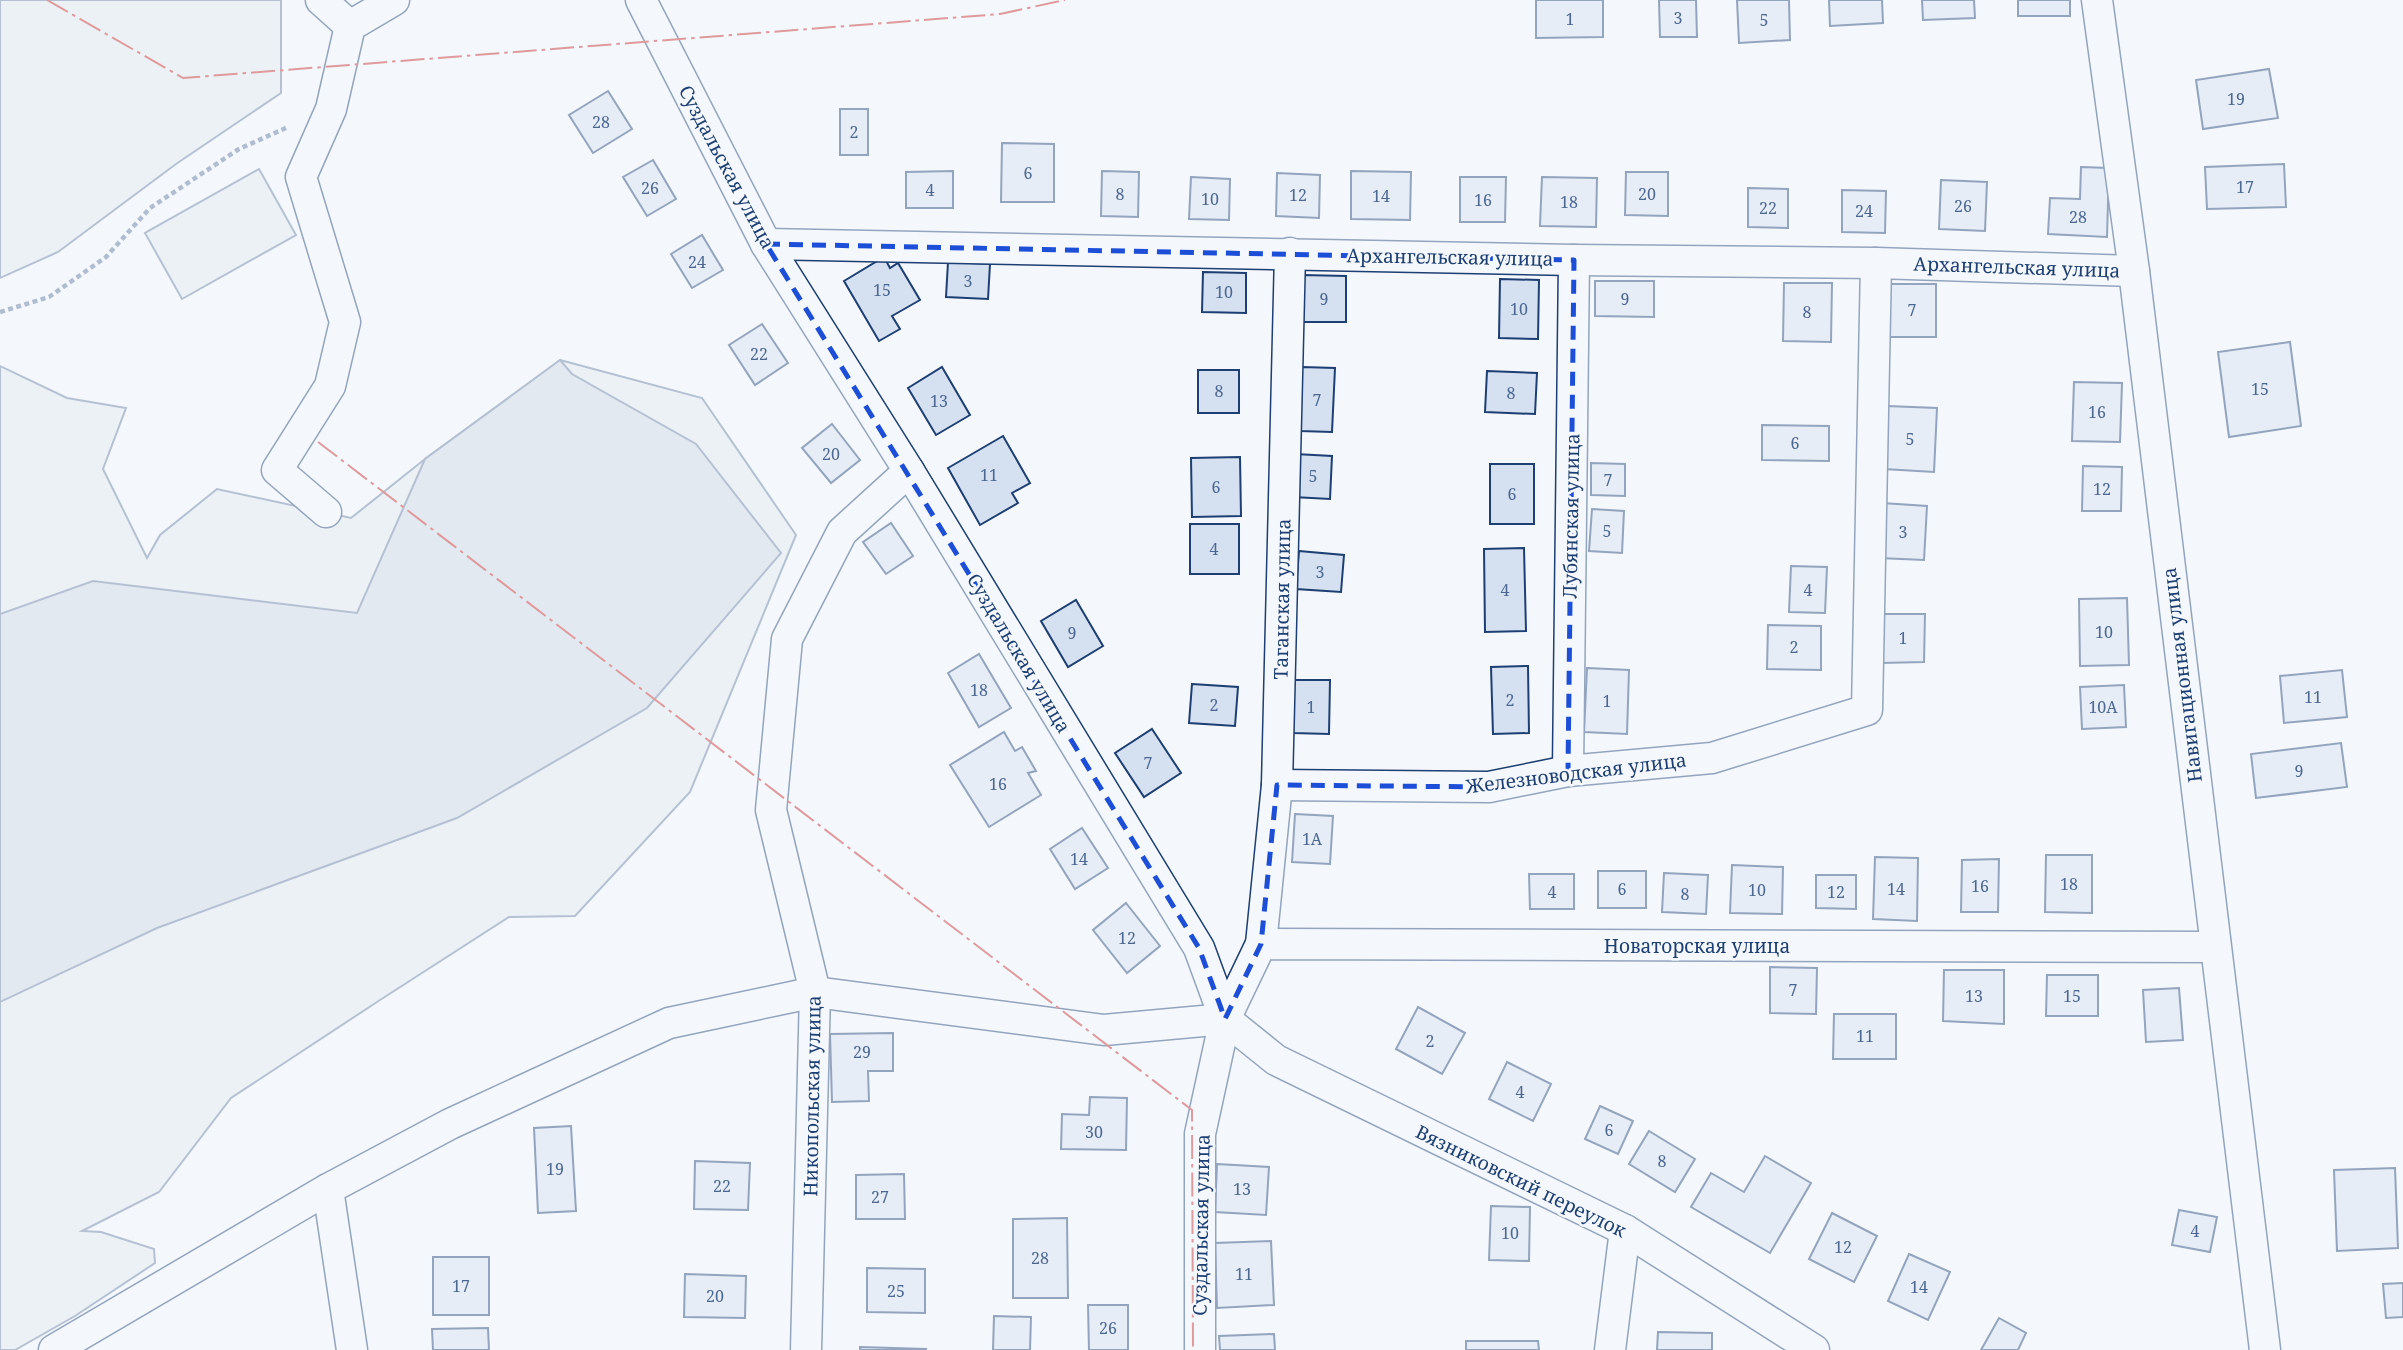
<svg xmlns="http://www.w3.org/2000/svg" width="2403" height="1350" font-family="'Noto Serif',serif">
<style>
.green{fill:#e3e9f0;stroke:#687fa3;stroke-width:2}
.water{fill:#cfd7e4;stroke:#687fa3;stroke-width:2}
.building{fill:#d5e0f0;stroke:#1d3f73;stroke-width:2}
.lines{fill:none;stroke-linecap:round;stroke-linejoin:round}
.minor-casing{stroke:#1d3f73;stroke-width:33}
.path{stroke:#5e769c;stroke-width:4.5;stroke-dasharray:5 3.5;stroke-linecap:butt}
.minor{stroke:#f4f7fb;stroke-width:30}
.power{stroke:#c62828;stroke-width:2;stroke-dasharray:24 5 3.5 5;stroke-linecap:butt}
.marked{fill:none;stroke:#1d4ed8;stroke-width:5;stroke-dasharray:14 9;stroke-linejoin:round}
.labels{text-anchor:middle;stroke-width:5;stroke-linejoin:round;paint-order:stroke}
.number-label{font-size:16px;fill:#4b6792}
.street-label{font-size:19px;fill:#1d3f73;stroke:#f4f7fb}
</style>
<rect width="100%" height="100%" fill="#f4f7fb"/>
<g class="green">
<path d="M0,0h281v93l-105,71 -118,88 -58,26z"/>
<path d="M259,169l37,66 -114,64 -37,-66z"/>
<path d="M560,360l142,38 94,137 -106,257 -115,124 -66,1 -129,83 -149,98 -72,94 -77,39 19,1 53,17 1,14 -80,53 -60,34h-15v-984l67,32 59,10 -23,61 44,89 13,-23 57,-46 134,29 74,-59z"/>
</g>
<path class="water" d="M560,360l12,14 124,70 85,109 -134,155 -190,110 -300,110 -157,74v-388l93,-33 264,32 68,-154z"/>
<g class="building">
<path d="M1536,0h67v37l-67,1z"/>
<path d="M1659,0h37l1,37h-37z"/>
<path d="M1737,0h52l1,40 -51,3z"/>
<path d="M1829,0h53l1,23 -53,3z"/>
<path d="M1922,0h52l1,18 -52,2z"/>
<rect x="2018" y="0" width="52" height="16"/>
<path d="M2269,69l9,49 -75,11 -7,-49z"/>
<path d="M608,91l24,38 -39,24 -24,-38z"/>
<rect x="840" y="109" width="28" height="46"/>
<path d="M1002,143l52,1v58h-53z"/>
<path d="M653,160l23,39 -29,17 -24,-39z"/>
<path d="M2284,164l2,43 -79,2 -2,-42z"/>
<path d="M2081,167l28,1 -2,69 -59,-3 2,-36 30,1z"/>
<path d="M953,171v37h-47v-36z"/>
<path d="M1102,171l37,1 -1,45 -37,-1z"/>
<path d="M1351,171l60,1 -1,48 -59,-1z"/>
<path d="M1626,172h42v44l-43,-1z"/>
<path d="M1277,173l43,2 -1,43 -43,-2z"/>
<path d="M1191,177l39,2 -1,41 -40,-1z"/>
<path d="M1460,177h46l-1,45h-45z"/>
<path d="M1542,177l55,1 -1,49 -56,-1z"/>
<path d="M1941,180l46,2 -2,49 -46,-2z"/>
<path d="M1748,188l40,1v39l-40,-1z"/>
<path d="M1842,190l44,1 -1,42 -43,-1z"/>
<path d="M702,235l21,35 -31,18 -21,-34z"/>
<path d="M884,257l6,11 8,-5 22,37 -28,16 8,13 -21,12 -35,-60z"/>
<path d="M948,262l42,2 -2,35 -42,-2z"/>
<path d="M1203,272l43,1v40l-44,-1z"/>
<path d="M1303,275l43,1v46h-44z"/>
<path d="M1500,279l39,1 -1,59 -39,-1z"/>
<path d="M1595,281h59v36l-59,-1z"/>
<path d="M1784,283h48l-1,59 -48,-1z"/>
<rect x="1888" y="284" width="48" height="53"/>
<path d="M762,324l26,39 -33,22 -26,-40z"/>
<path d="M2290,342l11,84 -72,11 -11,-85z"/>
<path d="M942,367l28,48 -34,20 -28,-47z"/>
<path d="M1302,367l33,1 -3,64 -32,-1z"/>
<rect x="1198" y="370" width="41" height="43"/>
<path d="M1487,371l50,2 -2,41 -50,-2z"/>
<path d="M2074,382l48,1 -2,59 -48,-1z"/>
<path d="M1887,406l50,2 -3,64 -50,-3z"/>
<path d="M832,424l28,36 -29,23 -29,-35z"/>
<path d="M1762,425l67,1v35l-67,-1z"/>
<path d="M1003,436l27,47 -18,10 6,10 -38,22 -32,-57z"/>
<path d="M1295,454l37,2 -2,43 -37,-2z"/>
<path d="M1240,457l1,59 -49,1 -1,-59z"/>
<path d="M1591,463l34,1v32l-34,-1z"/>
<rect x="1490" y="464" width="44" height="60"/>
<path d="M2083,466l39,1 -1,44h-39z"/>
<path d="M1882,503l45,3 -3,54 -45,-2z"/>
<path d="M1592,509l32,2 -2,42 -33,-2z"/>
<path d="M891,523l22,33 -27,18 -23,-32z"/>
<rect x="1190" y="524" width="49" height="50"/>
<path d="M1524,548l2,83 -41,1 -1,-83z"/>
<path d="M1299,551l45,4 -3,37 -45,-3z"/>
<path d="M1791,566l36,1 -2,46 -36,-1z"/>
<path d="M2127,598l2,67 -49,1 -1,-67z"/>
<path d="M1076,600l27,46 -35,21 -27,-46z"/>
<path d="M1882,614h43l-1,48 -43,1z"/>
<path d="M1768,625l53,1v44l-54,-1z"/>
<path d="M979,654l32,54 -32,19 -31,-54z"/>
<path d="M1528,666l1,67 -36,1 -2,-67z"/>
<path d="M1587,668l42,2 -2,64 -43,-2z"/>
<path d="M2342,670l5,47 -63,6 -4,-47z"/>
<path d="M1294,680h36l-1,54 -36,-1z"/>
<path d="M1192,684l46,3 -3,39 -46,-3z"/>
<path d="M2124,685l2,42 -44,2 -2,-42z"/>
<path d="M1152,729l29,44 -37,24 -29,-44z"/>
<path d="M1004,732l11,19 7,-4 14,24 -8,2 13,22 -52,32 -39,-62z"/>
<path d="M2341,743l6,44 -91,11 -5,-44z"/>
<path d="M1295,814l38,2 -3,48 -38,-2z"/>
<path d="M1082,828l26,40 -33,21 -25,-40z"/>
<path d="M2046,855h46v58l-47,-1z"/>
<path d="M1875,857l43,1 -1,63 -44,-2z"/>
<path d="M1999,859l-1,53h-37l1,-52z"/>
<path d="M1732,865l51,2 -1,47 -52,-1z"/>
<rect x="1598" y="871" width="48" height="37"/>
<path d="M1664,873l44,2 -2,39 -44,-2z"/>
<path d="M1529,874h45v35h-44z"/>
<path d="M1816,875h40v34l-40,-1z"/>
<path d="M1126,903l34,43 -33,27 -34,-43z"/>
<path d="M1770,967l47,1 -1,46 -46,-1z"/>
<path d="M1944,970h60v54l-61,-3z"/>
<path d="M2047,975h51v41h-52z"/>
<path d="M2179,988l4,52 -37,2 -3,-52z"/>
<path d="M1418,1007l47,26 -23,41 -46,-25z"/>
<path d="M1834,1014h62v45h-63z"/>
<path d="M893,1033v38h-25l1,30 -37,1 -2,-68z"/>
<path d="M1507,1062l44,22 -18,37 -44,-22z"/>
<path d="M1090,1097l37,1 -1,52 -65,-1 1,-35 27,1z"/>
<path d="M1600,1106l33,15 -15,33 -33,-15z"/>
<path d="M571,1126l5,85 -38,2 -4,-85z"/>
<path d="M1649,1131l46,28 -20,33 -46,-28z"/>
<path d="M1765,1156l46,27 -41,70 -79,-46 20,-34 33,19z"/>
<path d="M695,1161l55,2 -2,47 -54,-1z"/>
<path d="M1217,1164l52,3 -3,48 -51,-3z"/>
<path d="M2395,1168l3,80 -61,3 -3,-81z"/>
<path d="M904,1174l1,45h-49v-44z"/>
<path d="M1491,1206l39,1 -1,54 -40,-1z"/>
<path d="M2179,1210l38,7 -7,35 -38,-7z"/>
<path d="M1832,1213l45,23 -23,46 -45,-23z"/>
<path d="M1067,1218l1,80h-55v-79z"/>
<path d="M1271,1241l3,64 -57,3 -2,-65z"/>
<path d="M1909,1254l41,18 -22,48 -40,-19z"/>
<rect x="433" y="1257" width="56" height="58"/>
<path d="M867,1268l58,1v44l-58,-1z"/>
<path d="M685,1274l61,2 -1,42 -61,-1z"/>
<path d="M2403,1283v34l-17,1 -3,-34z"/>
<path d="M1088,1305h40v45h-39z"/>
<path d="M994,1316l37,1 -1,33h-37z"/>
<path d="M1999,1318l27,15 -8,17h-37z"/>
<path d="M488,1328l1,22h-56l-1,-21z"/>
<path d="M1658,1332l54,1v17h-55z"/>
<path d="M1274,1334l1,16h-55l-1,-14z"/>
<path d="M1466,1341h72l1,9h-73z"/>
<path d="M860,1347l66,2v1h-66z"/>
</g>
<g class="lines">
<g class="minor-casing">
<g id="minor">
<path d="M321,0l29,26"/>
<path d="M641,0l125,244 143,227 290,477 26,71 -25,115v216"/>
<path d="M2097,0l37,271 131,1079"/>
<path d="M766,244l808,16 302,3 258,8"/>
<path d="M326,512l-49,-42 53,-84 15,-64 -44,-145 30,-68 19,-83 44,-26"/>
<path d="M1568,771l6,-511"/>
<path d="M1277,785l212,2 79,-16 144,-13 155,-48 9,-447"/>
<path d="M1261,944l16,-159 13,-532"/>
<path d="M1225,1019l36,-75 954,3"/>
<path d="M1225,1019l51,41 349,170 189,120"/>
<path d="M328,1189l24,161"/>
<path d="M54,1350l274,-161 122,-65 219,-101 146,-31 289,38 121,-11"/>
<path d="M806,1350l9,-358 -44,-182 16,-171 55,-107 67,-61"/>
<path d="M1610,1350l15,-120"/>
</g>
</g>
<path class="path" d="M0,312l49,-15 57,-40 44,-49 89,-59 49,-22"/>
<use href="#minor" class="minor"/>
<g class="power">
<path d="M47,0l136,78 817,-64 65,-14"/>
<path d="M318,442l874,668 1,240"/>
</g>
</g>
<path d="M0 0H2403V1350H0ZM766,244l808,16 -6,511 -79,16 -212,-2 -16,159 -36,75 -26,-71z" fill="#f4f7fb" fill-opacity=".55" fill-rule="evenodd"/>
<path class="marked" d="M766,244l808,16 -6,511 -79,16 -212,-2 -16,159 -36,75 -26,-71z"/>
<g class="labels">
<g class="number-label">
<text x="1678" y="24">3</text>
<text x="1570" y="25">1</text>
<text x="1764" y="26">5</text>
<text x="2236" y="105">19</text>
<text x="601" y="128">28</text>
<text x="854" y="138">2</text>
<text x="1028" y="179">6</text>
<text x="2245" y="193">17</text>
<text x="650" y="194">26</text>
<text x="930" y="196">4</text>
<text x="1120" y="200">8</text>
<text x="1647" y="200">20</text>
<text x="1298" y="201">12</text>
<text x="1381" y="202">14</text>
<text x="1210" y="205">10</text>
<text x="1483" y="206">16</text>
<text x="1569" y="208">18</text>
<text x="1963" y="212">26</text>
<text x="1768" y="214">22</text>
<text x="1864" y="217">24</text>
<text x="2078" y="223">28</text>
<text x="697" y="268">24</text>
<text x="968" y="287">3</text>
<text x="882" y="296">15</text>
<text x="1224" y="298">10</text>
<text x="1324" y="305">9</text>
<text x="1625" y="305">9</text>
<text x="1519" y="315">10</text>
<text x="1912" y="316">7</text>
<text x="1807" y="318">8</text>
<text x="759" y="360">22</text>
<text x="2260" y="395">15</text>
<text x="1219" y="397">8</text>
<text x="1511" y="399">8</text>
<text x="1317" y="406">7</text>
<text x="939" y="407">13</text>
<text x="2097" y="418">16</text>
<text x="1910" y="445">5</text>
<text x="1795" y="449">6</text>
<text x="831" y="460">20</text>
<text x="989" y="481">11</text>
<text x="1313" y="482">5</text>
<text x="1608" y="486">7</text>
<text x="1216" y="493">6</text>
<text x="2102" y="495">12</text>
<text x="1512" y="500">6</text>
<text x="1607" y="537">5</text>
<text x="1903" y="538">3</text>
<text x="1214" y="555">4</text>
<text x="1320" y="578">3</text>
<text x="1505" y="596">4</text>
<text x="1808" y="596">4</text>
<text x="2104" y="638">10</text>
<text x="1072" y="639">9</text>
<text x="1903" y="644">1</text>
<text x="1794" y="653">2</text>
<text x="979" y="696">18</text>
<text x="2313" y="703">11</text>
<text x="1510" y="706">2</text>
<text x="1607" y="707">1</text>
<text x="1214" y="711">2</text>
<text x="1311" y="713">1</text>
<text x="2103" y="713">10А</text>
<text x="1148" y="769">7</text>
<text x="2299" y="777">9</text>
<text x="998" y="790">16</text>
<text x="1312" y="845">1А</text>
<text x="1079" y="865">14</text>
<text x="2069" y="890">18</text>
<text x="1980" y="892">16</text>
<text x="1622" y="895">6</text>
<text x="1896" y="895">14</text>
<text x="1757" y="896">10</text>
<text x="1552" y="898">4</text>
<text x="1836" y="898">12</text>
<text x="1685" y="900">8</text>
<text x="1127" y="944">12</text>
<text x="1793" y="996">7</text>
<text x="1974" y="1002">13</text>
<text x="2072" y="1002">15</text>
<text x="1865" y="1042">11</text>
<text x="1430" y="1047">2</text>
<text x="862" y="1058">29</text>
<text x="1520" y="1098">4</text>
<text x="1609" y="1136">6</text>
<text x="1094" y="1138">30</text>
<text x="1662" y="1167">8</text>
<text x="555" y="1175">19</text>
<text x="722" y="1192">22</text>
<text x="1242" y="1195">13</text>
<text x="880" y="1203">27</text>
<text x="2195" y="1237">4</text>
<text x="1510" y="1239">10</text>
<text x="1843" y="1253">12</text>
<text x="1040" y="1264">28</text>
<text x="1244" y="1280">11</text>
<text x="461" y="1292">17</text>
<text x="1919" y="1293">14</text>
<text x="896" y="1297">25</text>
<text x="715" y="1302">20</text>
<text x="1108" y="1334">26</text>
</g>
<g class="street-label">
<text transform="translate(727 167) rotate(62)" y="7">Суздальская улица</text>
<text transform="translate(1450 257) rotate(1)" y="7">Архангельская улица</text>
<text transform="translate(2017 267) rotate(2)" y="7">Архангельская улица</text>
<text transform="translate(1571 516) rotate(-89)" y="7">Лубянская улица</text>
<text transform="translate(1282 599) rotate(-89)" y="7">Таганская улица</text>
<text transform="translate(1019 653) rotate(59)" y="7">Суздальская улица</text>
<text transform="translate(2182 675) rotate(-97)" y="7">Навигационная улица</text>
<text transform="translate(1576 773) rotate(-7)" y="7">Железноводская улица</text>
<text x="1697" y="953">Новаторская улица</text>
<text transform="translate(812 1096) rotate(-89)" y="7">Никопольская улица</text>
<text transform="translate(1521 1181) rotate(26)" y="7">Вязниковский переулок</text>
<text transform="translate(1201 1225) rotate(-89)" y="7">Суздальская улица</text>
</g>
</g>
</svg>
